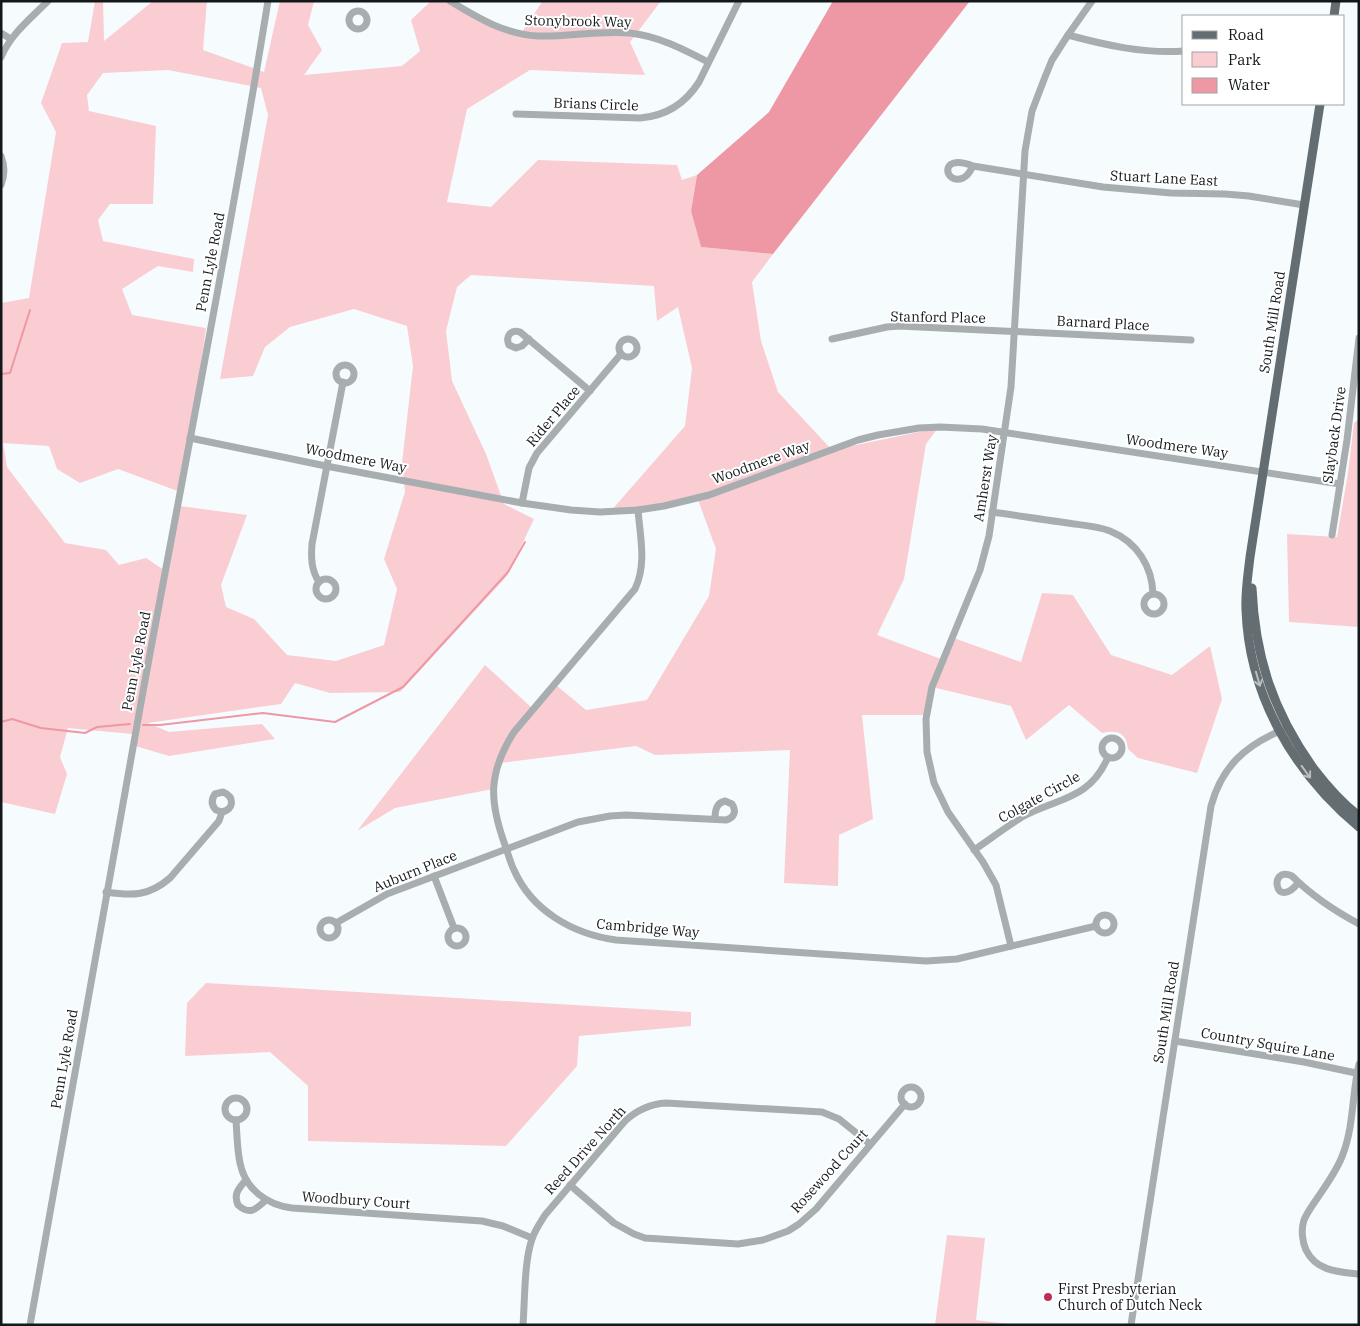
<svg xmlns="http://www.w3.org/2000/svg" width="1360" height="1326" font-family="'IBM Plex Serif',serif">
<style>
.green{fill:#facdd3;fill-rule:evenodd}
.water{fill:#ee98a5}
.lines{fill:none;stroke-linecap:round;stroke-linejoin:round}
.stream{stroke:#ee98a5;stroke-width:2}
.minor{stroke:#a8adb0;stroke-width:7}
.major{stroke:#646e72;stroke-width:9}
.oneway{stroke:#b9bec0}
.poi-dot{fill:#bd2e56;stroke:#fff;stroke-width:2}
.labels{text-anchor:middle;stroke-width:4;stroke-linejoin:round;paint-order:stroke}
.street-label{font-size:14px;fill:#13181a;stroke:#fff}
.poi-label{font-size:14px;fill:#13181a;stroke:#fff;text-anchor:start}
</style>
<rect width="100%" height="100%" fill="#f6fcfe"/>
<g class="green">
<path d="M95,1h8l1,40 49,-40h54l-4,49 61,22 16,-71h34l-6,24 14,25 -18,25 98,-9 18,-15 -9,-31 20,-19h20l69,34 22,-33 3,-1h116l-31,41 15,33 -115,-5 -63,39 -20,93 44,5 47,-47 139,5 5,15 15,-5 -6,36 10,36 72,7 -21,28 9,59 17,51 54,58 106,-22 -12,16 -22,135 -27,56 64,24 10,-22 70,25 21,-69 31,2 38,60 61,20 38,-29 12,53 -25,74 -59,-15 -10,-9c-2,-17 -11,-19 -26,-16l-33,-28 -43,35 -15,-34 -79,-19 -5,28h-65l11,104 -34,16 -1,51 -54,-3 6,-133 -135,5 -19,-9 -136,17 -7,26 -98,19 -38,23 128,-166 47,43 24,-23 30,25 61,-10 62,-104 7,-47 -18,-49 -88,12 75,-86 7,-58 -14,-61 -21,14 -3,-35 -183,-11 -14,12 -11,44 6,50 34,73 18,50 30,15 -27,57 -107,116 -70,1 -35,-10 -14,21 -133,19 21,9 93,-8 13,15 -106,17 -37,-11v-11l-64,-6 -8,29 7,17 -12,40 -54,-12v-499l28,-5 27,-166 -15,-29 21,-60 26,-1zM168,70l93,18 7,27 -48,264 33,-3 12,-29 25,-20 64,-18 53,17 6,40 -11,97 3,29 -21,67 13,30 -13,56 -48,16 -49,-6 -33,-36 -28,-12 -5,-22 26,-70 -67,-9 -13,66 -21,-14 -27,7 -13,-15 -41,-7 -58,-76 -4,-24 46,3 8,23 23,14 38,-14 65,24 23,-165 -74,-13 -10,-26 36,-23 35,6 1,-13 -91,-18 -5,-21 12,-16h43l3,-78 -67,-15 -2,-16 16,-22z"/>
<path d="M1359,419v208l-70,-5 -2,-88 50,3 11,-64 6,-50z"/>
<path d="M206,983l485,29v14l-112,10 -2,30 -71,80 -198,-5v-55l-38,-34 -85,4 2,-53z"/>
<path d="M947,1235l38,3 -9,82 41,5h-82z"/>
</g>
<path class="water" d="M833,1h137l-197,253 -72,-7 -10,-36 6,-36 72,-63z"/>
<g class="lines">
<g class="stream">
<path d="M1,374l9,-1 20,-63"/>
<path d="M1,722l11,-3 29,9 44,5 12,-6 33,-3"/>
<path d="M143,725h17l103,-12 72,9 68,-35 105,-115 17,-30"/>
</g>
<g class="minor">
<path d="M450,1c28,17 54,33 88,35 31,1 61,-6 92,-3 28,3 53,16 78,29"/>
<circle cx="358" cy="20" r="9"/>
<path d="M1,33l10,6"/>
<path d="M1068,35c37,10 76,19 116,16"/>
<path d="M1,57c10,-23 29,-38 47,-56"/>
<path d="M516,114l124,4c26,-2 45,-14 59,-36l40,-81"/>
<path d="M1,156c4,10 4,19 0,29"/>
<path d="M973,166c-2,4 -5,10 -10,12 -18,8 -26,-26 10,-12l130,21 68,6 54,1 24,2 55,9"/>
<circle cx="628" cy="348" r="9"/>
<path d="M529,339l-7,7 -6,2 -7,-3c-4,-9 2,-16 11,-13l70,59"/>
<path d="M832,339l55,-12 12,-1 292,14"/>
<circle cx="345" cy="374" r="9"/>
<path d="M190,438l136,28 196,37 49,7 29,2 38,-2 26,-4 45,-11 149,-55 20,-5 41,-7 21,-1 42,2 358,55"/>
<path d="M522,503l7,-35 8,-15 84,-99"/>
<path d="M638,510c2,26 9,54 -3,79l-121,143c-26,41 -25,69 -9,113 3,8 5,17 9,25 18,41 59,64 102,70l310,21 31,-2 139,-33"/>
<path d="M992,512c23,3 46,7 69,10 16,3 34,3 49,9 27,11 42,35 43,63"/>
<path d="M1332,535l15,-95 12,-102"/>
<circle cx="326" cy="589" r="10"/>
<path d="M319,582c-8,-12 -8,-25 -7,-38l31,-162"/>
<circle cx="1154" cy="604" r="10"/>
<circle cx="1112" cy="748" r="10"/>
<path d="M974,850c16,-11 32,-23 48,-33 35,-19 68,-17 86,-60"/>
<path d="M434,876l20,52"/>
<path d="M1298,883c-23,29 -30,-18 -6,-7 19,19 43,35 67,48"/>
<path d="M106,892c27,4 43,4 64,-14l49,-57 3,-9c12,-3 13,-15 1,-20l-8,2c-4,6 -4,11 1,16l6,2"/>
<circle cx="1105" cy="924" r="9"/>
<circle cx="329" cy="929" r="9"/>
<path d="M336,923l51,-29 191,-72 32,-6 16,-1 100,5c8,-2 11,-9 6,-16l-7,-3c-9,2 -10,10 -10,18"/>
<circle cx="457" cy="937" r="9"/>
<path d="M1011,946l-15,-61 -13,-23 -35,-50 -14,-29 -7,-31 -1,-33 6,-32 48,-117 9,-34 22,-149 14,-236 7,-40 13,-34 7,-17 16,-25 24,-34"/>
<path d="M1175,1041l129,21 52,11"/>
<path d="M1359,1064c-7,29 -5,61 -16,90 -6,17 -17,31 -27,46 -4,6 -9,13 -12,20 -3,9 -2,21 2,30 10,21 32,22 53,24"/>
<circle cx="911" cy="1097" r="10"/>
<circle cx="236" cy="1109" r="11"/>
<path d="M236,1120c1,14 1,29 4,43 5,26 27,42 52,45l190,13 21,5 29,12"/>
<path d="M246,1180c-7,8 -13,14 -8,25 12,11 18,4 28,-5"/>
<path d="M570,1185l44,38 20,11 11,4 93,6 25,-4 25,-9 11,-7 17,-15 89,-105"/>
<path d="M30,1325c37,-213 74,-426 114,-639 42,-228 87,-456 124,-685"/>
<path d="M523,1325c2,-26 1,-63 9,-86 3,-9 8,-16 13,-24l80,-94c12,-11 24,-17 41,-18l156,9 17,7 31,25"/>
<path d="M1131,1325l80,-519c11,-40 34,-60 71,-76"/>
</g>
<g class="major">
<path d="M1334,16l2,-15"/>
<path d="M1320,104l-70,453c-2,18 -5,35 -4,53 3,86 48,163 113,217"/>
<path d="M1252,588c3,69 21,124 62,181 13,17 28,34 45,47"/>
</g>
</g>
<defs><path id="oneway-shaft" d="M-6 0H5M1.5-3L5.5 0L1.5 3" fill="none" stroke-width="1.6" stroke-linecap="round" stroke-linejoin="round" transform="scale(1.25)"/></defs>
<g class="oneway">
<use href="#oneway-shaft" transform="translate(1258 679) rotate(74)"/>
<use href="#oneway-shaft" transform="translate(1306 772) rotate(54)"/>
</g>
<circle class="poi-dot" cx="1048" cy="1297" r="5"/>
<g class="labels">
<g class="street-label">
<text transform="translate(578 21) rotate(1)" y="5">Stonybrook Way</text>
<text transform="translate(596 104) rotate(2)" y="5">Brians Circle</text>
<text transform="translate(1164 178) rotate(3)" y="5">Stuart Lane East</text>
<text transform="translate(210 262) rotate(-79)" y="5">Penn Lyle Road</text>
<text transform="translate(938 317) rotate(1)" y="5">Stanford Place</text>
<text transform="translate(1272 322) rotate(-81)" y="5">South Mill Road</text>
<text transform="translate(1103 323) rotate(3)" y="5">Barnard Place</text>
<text transform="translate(553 416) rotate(-50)" y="5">Rider Place</text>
<text transform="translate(1334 435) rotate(-82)" y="5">Slayback Drive</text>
<text transform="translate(1177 446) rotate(8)" y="5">Woodmere Way</text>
<text transform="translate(356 458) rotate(11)" y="5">Woodmere Way</text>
<text transform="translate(761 462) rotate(-20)" y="5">Woodmere Way</text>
<text transform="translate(985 478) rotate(-81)" y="5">Amherst Way</text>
<text transform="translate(136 661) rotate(-79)" y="5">Penn Lyle Road</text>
<text transform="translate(1039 797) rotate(-29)" y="5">Colgate Circle</text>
<text transform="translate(415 871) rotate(-22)" y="5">Auburn Place</text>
<text transform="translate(648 928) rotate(5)" y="5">Cambridge Way</text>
<text transform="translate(1166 1012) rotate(-81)" y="5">South Mill Road</text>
<text transform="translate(1268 1044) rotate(10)" y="5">Country Squire Lane</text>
<text transform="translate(64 1059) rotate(-80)" y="5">Penn Lyle Road</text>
<text transform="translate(585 1150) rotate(-48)" y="5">Reed Drive North</text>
<text transform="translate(829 1171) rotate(-48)" y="5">Rosewood Court</text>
<text transform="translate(356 1200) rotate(4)" y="5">Woodbury Court</text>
</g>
<g class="poi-label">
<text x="1058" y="1294">First Presbyterian<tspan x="1058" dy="16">Church of Dutch Neck</tspan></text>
</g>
</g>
<rect width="1360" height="1326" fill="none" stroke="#13181a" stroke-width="5"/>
<rect x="1182" y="15" width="162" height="90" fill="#ffffff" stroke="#a1a3a3"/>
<rect x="1192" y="31" width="25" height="8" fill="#646e72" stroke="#a1a3a3"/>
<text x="1228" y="40" font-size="15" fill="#13181a">Road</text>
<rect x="1192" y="52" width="25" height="15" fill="#facdd3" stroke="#a1a3a3"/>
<text x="1228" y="65" font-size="15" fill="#13181a">Park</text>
<rect x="1192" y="78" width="25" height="15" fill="#ee98a5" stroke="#a1a3a3"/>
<text x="1228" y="90" font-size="15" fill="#13181a">Water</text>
</svg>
